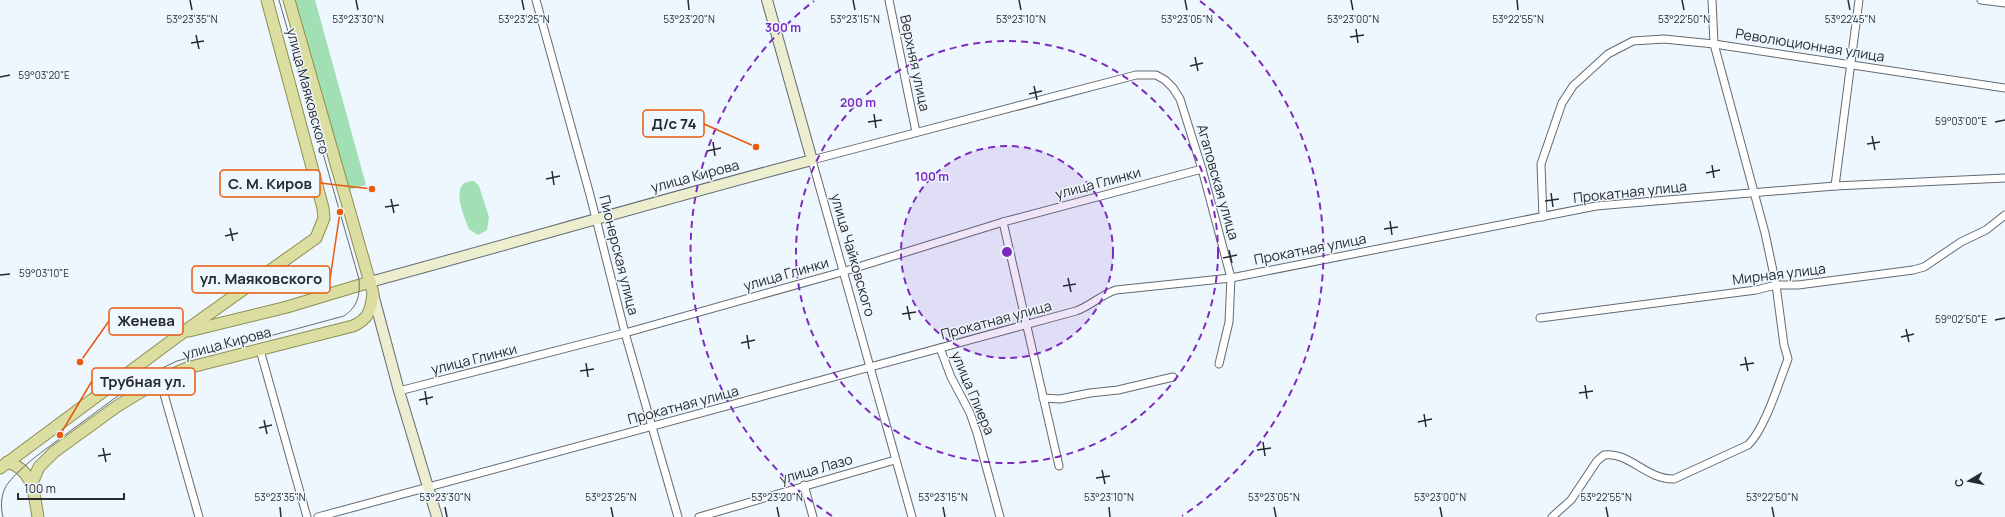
<svg xmlns="http://www.w3.org/2000/svg" width="2005" height="517" font-family="Manrope,sans-serif">
<style>
.green{fill:#a1dfb4}
.lines{fill:none;stroke-linecap:round;stroke-linejoin:round}
.street-casing{stroke:#636a71;stroke-width:9}
.secondary-casing{stroke:#636a71;stroke-width:12}
.primary-casing{stroke:#8d9050;stroke-width:13}
.street{stroke:#fff;stroke-width:7}
.secondary{stroke:#edeed0;stroke-width:10}
.primary{stroke:#dbdda1;stroke-width:11}
.tram{stroke:#686c71;stroke-width:1}
.ticks{fill:none;stroke:#282b2e;stroke-width:1.5}
.ring{fill:none;stroke:#7b2cbf;stroke-width:2;stroke-dasharray:7 5}
.labels{text-anchor:middle;stroke-width:3;stroke-linejoin:round;paint-order:stroke}
.street-label{font-size:14px;fill:#282b2e;stroke:#eef6fe}
.ticks-label{font-size:10px;text-anchor:middle;fill:#282b2e;stroke:#eef6fe;stroke-width:3;stroke-linejoin:round;paint-order:stroke}
.centre{fill:#7b2cbf;stroke:#eef6fe;stroke-width:2}
.ring-label{font-size:12px;text-anchor:middle;font-weight:bold;fill:#7b2cbf;stroke:#eef6fe;stroke-width:3;stroke-linejoin:round;paint-order:stroke}
.leader{fill:none;stroke:#e8590c;stroke-width:1.5}
.callout-dot{fill:#e8590c;stroke:#eef6fe;stroke-width:1.5}
.callout{fill:#eef6fe;stroke:#e8590c;stroke-width:1.5}
.callout-label{font-size:15px;text-anchor:middle;font-weight:bold;fill:#282b2e}
</style>
<rect width="100%" height="100%" fill="#eef6fe"/>
<g class="green">
<path d="M293,0h22l51,185 -21,6z"/>
<path d="M474,181l5,5 10,31 -2,13 -9,5 -9,-6c-5,-13 -21,-49 5,-48z"/>
</g>
<g class="lines">
<g class="street-casing">
<g id="street">
<path d="M536,0l54,195 35,138 53,184"/>
<path d="M889,0l27,132"/>
<path d="M1981,0l24,3"/>
<path d="M1835,186l24,-186"/>
<path d="M1543,217l-2,-53 21,-61 11,-17 35,-32 25,-13 31,-2 50,5 291,44"/>
<path d="M1003,222l56,244"/>
<path d="M1540,318l216,-28 20,-5h22l115,-15 11,-3 37,-25 25,-12 19,-15"/>
<path d="M940,348l11,29 19,36 7,20 23,84"/>
<path d="M260,350l47,167"/>
<path d="M160,380l39,137"/>
<path d="M399,391l226,-58 217,-61 161,-50 199,-53"/>
<path d="M1043,398l17,1 30,-6 28,-3 55,-13"/>
<path d="M804,485l9,32"/>
<path d="M318,517l758,-206c15,-5 24,-16 40,-21l115,-12 365,-72 239,-20 170,-8"/>
<path d="M699,517l196,-57"/>
<path d="M912,517l-100,-357 324,-85h20l9,5 8,8 7,11 22,70 29,109 -2,44 -10,42"/>
<path d="M1552,517l19,-17 26,-39 7,-6c24,-4 43,25 70,24l74,-34c17,-16 31,-63 40,-86l-4,-14 -8,-60 -11,-52 -51,-189 -2,-44"/>
</g>
</g>
<g class="secondary-casing">
<g id="secondary">
<path d="M370,282c147,-40 294,-83 442,-122l-45,-160"/>
<path d="M373,294l26,97 38,126"/>
</g>
</g>
<g class="primary-casing">
<g id="primary">
<path d="M189,331l98,-24 83,-25"/>
<path d="M7,462c27,8 27,32 31,55"/>
<path d="M0,468l182,-135 134,-95 8,-20 -1,-10 -56,-208"/>
<path d="M32,483l7,-16 15,-15 62,-45 44,-27 27,-12 166,-42c16,-7 18,-16 20,-33l-84,-293"/>
</g>
</g>
<use href="#street" class="street"/>
<use href="#secondary" class="secondary"/>
<use href="#primary" class="primary"/>
<path class="tram" d="M3,517c-3,-11 -2,-26 6,-35 16,-20 47,-40 68,-56 32,-23 63,-49 100,-65l167,-45c14,-10 16,-20 15,-37l-80,-279"/>
</g>
<path class="ticks" d="M190,0l2,10M356,0l2,10M522,0l2,10M688,0l1,10M853,0l2,10M1019,0l2,10M1185,0l2,10M1351,0l2,10M1517,0l1,10M1682,0l2,10M1848,0l2,10M1356,29l2,14M196,35l3,14M1350,37l14,-2M191,43l13,-2M1195,57l3,14M1190,66l13,-3M0,77l10,-2M1034,86l3,14M1029,94l13,-3M874,114l2,14M868,122l14,-2M1995,122l10,-2M1872,136l3,14M713,142l2,14M1867,144l13,-2M707,151l14,-3M1712,165l2,13M552,171l2,14M1706,173l14,-3M546,179l14,-3M1551,193l2,14M391,199l3,14M1545,201l14,-2M385,207l14,-2M1390,221l2,14M230,228l3,13M1384,229l14,-2M225,236l13,-3M1229,250l3,13M1223,258l14,-3M0,275l10,-1M1068,278l3,14M1063,286l13,-2M907,306l3,14M902,314l14,-2M1995,320l10,-2M1906,329l3,13M747,335l2,14M1901,337l13,-3M741,343l14,-3M1745,357l3,14M586,363l2,14M1740,365l14,-2M580,371l14,-2M1585,385l2,14M425,391l2,14M1579,393l14,-2M419,400l14,-3M1424,414l2,13M264,420l3,14M1418,422l14,-3M259,428l13,-3M1263,442l2,14M103,448l3,14M1257,450l14,-2M98,456l13,-2M1102,470l3,14M1096,478l14,-2M280,507l1,10M445,507l2,10M611,507l2,10M777,507l2,10M943,507l2,10M1109,507l1,10M1274,507l2,10M1440,507l2,10M1606,507l2,10M1772,507l2,10"/>
<circle cx="1007" cy="252" r="106" fill="#7b2cbf" fill-opacity=".12"/>
<g class="ring">
<circle cx="1007" cy="252" r="106"/>
<circle cx="1007" cy="252" r="211"/>
<path d="M832 516A317 317 0 0 1 814 1M1200 1A317 317 0 0 1 1182 516"/>
</g>
<g class="labels">
<g class="street-label">
<text transform="translate(1810 45) rotate(9)" y="5">Революционная улица</text>
<text transform="translate(915 63) rotate(78)" y="5">Верхняя улица</text>
<text transform="translate(308 91) rotate(75)" y="5">улица Маяковского</text>
<text transform="translate(695 176) rotate(-15)" y="5">улица Кирова</text>
<text transform="translate(1218 182) rotate(74)" y="5">Агаповская улица</text>
<text transform="translate(1098 183) rotate(-15)" y="5">улица Глинки</text>
<text transform="translate(1630 192) rotate(-6)" y="5">Прокатная улица</text>
<text transform="translate(1310 249) rotate(-11)" y="5">Прокатная улица</text>
<text transform="translate(619 255) rotate(76)" y="5">Пионерская улица</text>
<text transform="translate(853 255) rotate(74)" y="5">улица Чайковского</text>
<text transform="translate(786 274) rotate(-16)" y="5">улица Глинки</text>
<text transform="translate(1779 274) rotate(-7)" y="5">Мирная улица</text>
<text transform="translate(996 320) rotate(-15)" y="5">Прокатная улица</text>
<text transform="translate(227 343) rotate(-15)" y="5">улица Кирова</text>
<text transform="translate(474 359) rotate(-14)" y="5">улица Глинки</text>
<text transform="translate(973 393) rotate(67)" y="5">улица Глиера</text>
<text transform="translate(683 405) rotate(-15)" y="5">Прокатная улица</text>
<text transform="translate(816 469) rotate(-16)" y="5">улица Лазо</text>
</g>
</g>
<g class="ticks-label">
<text x="192" y="23">53°23'35"N</text>
<text x="358" y="23">53°23'30"N</text>
<text x="524" y="23">53°23'25"N</text>
<text x="689" y="23">53°23'20"N</text>
<text x="855" y="23">53°23'15"N</text>
<text x="1021" y="23">53°23'10"N</text>
<text x="1187" y="23">53°23'05"N</text>
<text x="1353" y="23">53°23'00"N</text>
<text x="1518" y="23">53°22'55"N</text>
<text x="1684" y="23">53°22'50"N</text>
<text x="1850" y="23">53°22'45"N</text>
<text x="44" y="79">59°03'20"E</text>
<text x="1961" y="125">59°03'00"E</text>
<text x="44" y="277">59°03'10"E</text>
<text x="1961" y="323">59°02'50"E</text>
<text x="280" y="501">53°23'35"N</text>
<text x="445" y="501">53°23'30"N</text>
<text x="611" y="501">53°23'25"N</text>
<text x="777" y="501">53°23'20"N</text>
<text x="943" y="501">53°23'15"N</text>
<text x="1109" y="501">53°23'10"N</text>
<text x="1274" y="501">53°23'05"N</text>
<text x="1440" y="501">53°23'00"N</text>
<text x="1606" y="501">53°22'55"N</text>
<text x="1772" y="501">53°22'50"N</text>
</g>
<circle cx="1007" cy="252" r="6" class="centre"/>
<g class="ring-label">
<text x="783" y="32">300 m</text>
<text x="858" y="107">200 m</text>
<text x="932" y="181">100 m</text>
</g>
<path class="leader" d="M756 147L704 124M372 189L320 183M340 212L330 279M80 362L109 321M60 435L92 381"/>
<g class="callout-dot">
<circle cx="756" cy="147" r="4"/>
<circle cx="372" cy="189" r="4"/>
<circle cx="340" cy="212" r="4"/>
<circle cx="80" cy="362" r="4"/>
<circle cx="60" cy="435" r="4"/>
</g>
<g class="callout">
<rect x="643" y="110" width="61" height="27" rx="4"/>
<rect x="220" y="170" width="100" height="27" rx="4"/>
<rect x="192" y="266" width="138" height="27" rx="4"/>
<rect x="109" y="308" width="74" height="27" rx="4"/>
<rect x="92" y="368" width="103" height="27" rx="4"/>
</g>
<g class="callout-label">
<text x="674" y="129">Д/с 74</text>
<text x="270" y="189">С. М. Киров</text>
<text x="261" y="284">ул. Маяковского</text>
<text x="146" y="326">Женева</text>
<text x="143" y="387">Трубная ул.</text>
</g>
<g transform="translate(1969 481) rotate(260)" stroke="#eef6fe" stroke-width="3" paint-order="stroke">
<path d="M0-3L7 15L0 10L-7 15Z" fill="#282b2e"/>
<text y="-6" font-size="11" font-weight="bold" text-anchor="middle" fill="#282b2e">С</text>
</g>
<path d="M18 493v6h106v-6" fill="none" stroke="#282b2e" stroke-width="2"/>
<text x="24" y="493" font-size="12" fill="#282b2e" stroke="#eef6fe" stroke-width="3" paint-order="stroke">100 m</text>
</svg>
